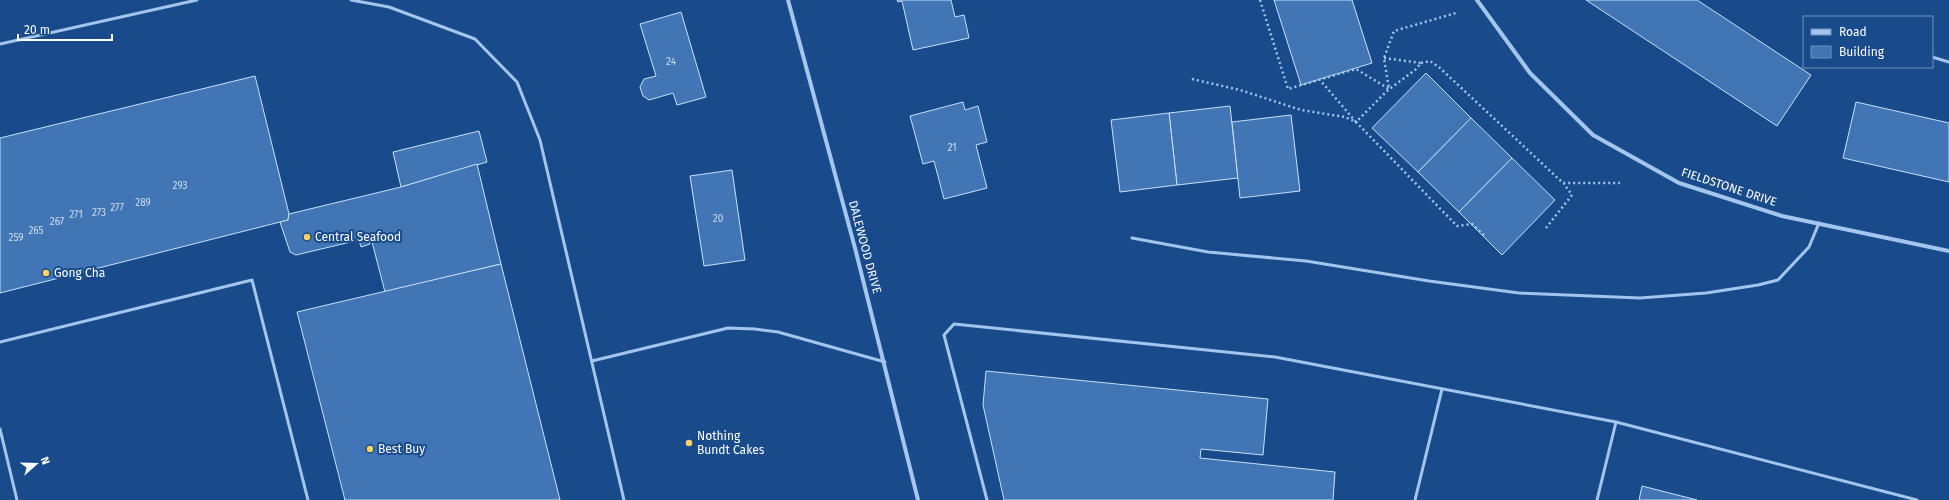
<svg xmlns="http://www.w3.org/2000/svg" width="1949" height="500" font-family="'Fira Sans',sans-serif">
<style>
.building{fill:#4275b5;stroke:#cae0fa}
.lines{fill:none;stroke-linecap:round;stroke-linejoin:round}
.path{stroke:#a4c5ee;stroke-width:2.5;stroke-dasharray:2 3;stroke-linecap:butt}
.service{stroke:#a4c5ee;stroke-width:3}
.minor{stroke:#a4c5ee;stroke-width:4}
.poi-dot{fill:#ffd261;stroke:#194b8c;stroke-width:1.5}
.labels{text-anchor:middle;stroke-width:4;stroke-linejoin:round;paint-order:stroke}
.number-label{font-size:10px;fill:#d0dcec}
.street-label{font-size:12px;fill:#fff;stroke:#194b8c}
.poi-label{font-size:12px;fill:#fff;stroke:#194b8c;text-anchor:start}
</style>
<rect width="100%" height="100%" fill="#194b8c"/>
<g class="building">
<path d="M897,0h54l4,17 9,-2 5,23 -56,12 -11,-49 -4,1z"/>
<path d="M1274,0h78l20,63 -71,22z"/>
<path d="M1586,0h111l114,75 -34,51z"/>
<path d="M681,12l25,85 -29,8 -4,-12 -24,7 -6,-4 -3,-9 4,-8 12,-3 -16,-52z"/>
<path d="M1426,73l45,45 -53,54 -46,-44z"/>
<path d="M255,76l34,138 -1,6 -288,73v-155z"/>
<path d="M963,102l2,8 13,-4 9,36 -11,3 11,43 -43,11 -10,-38 -11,3 -13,-48z"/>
<path d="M1856,102l93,21v59l-106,-24z"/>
<path d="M1230,106l8,72 -61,7 -8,-72z"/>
<path d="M1169,113l8,72 -57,7 -9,-72z"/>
<path d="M1291,115l9,76 -60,7 -8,-76z"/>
<path d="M1471,118l41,40 -53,54 -41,-40z"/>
<path d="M479,131l8,31 -86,25 -8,-35z"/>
<path d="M1512,158l43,42 -53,55 -43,-43z"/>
<path d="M477,164l24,100 -116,28 -14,-54h-3l2,6 -9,3 -2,-7 -63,15 -6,-3 -10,-30 8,-2 1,-6 112,-27z"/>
<path d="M732,170l13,90 -41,6 -14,-90z"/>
<path d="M501,264l59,236h-215l-48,-188z"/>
<path d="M986,371l282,28 -5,56 -62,-6 -1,9 135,14 -2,28h-329l-21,-95z"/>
<path d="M1642,486l55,14h-58z"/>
</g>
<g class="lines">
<g class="path">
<path d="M1260,0l28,89 68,-20 33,20 -5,-31 10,-27 62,-18"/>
<path d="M1384,58l37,5 -6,7 -27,20 -32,32 101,104 15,-2 13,12"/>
<path d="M1421,63l9,-2 10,7 123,115h57"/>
<path d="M1192,79l48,11 61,20 44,7 11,5 -36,-42"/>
<path d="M1546,228l26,-33 -8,-11"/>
</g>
<g class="service">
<path d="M351,0l38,7 86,32 42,43 23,58 84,360"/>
<path d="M0,44l197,-44"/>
<path d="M1932,57l17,5"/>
<path d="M1132,238l76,14 98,9 123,20 90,12 121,5 66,-5 52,-8 20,-5 31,-33 10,-24"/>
<path d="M0,342l252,-62 56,220"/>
<path d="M592,361l136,-33 27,1 23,3 107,30"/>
<path d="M1616,422l301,78"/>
<path d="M0,429l17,71"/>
<path d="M987,500l-43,-165 10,-11 321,33 341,65 -19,78"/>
<path d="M1415,500l27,-111"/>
</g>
<g class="minor">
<path d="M788,0l67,248 63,252"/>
<path d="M1477,0l53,73 63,62 86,48 103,33 167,35"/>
</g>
</g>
<g class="poi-dot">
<circle cx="307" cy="237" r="4"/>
<circle cx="46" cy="273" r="4"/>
<circle cx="689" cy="443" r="4"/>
<circle cx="370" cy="449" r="4"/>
</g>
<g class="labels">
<g class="number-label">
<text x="671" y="65">24</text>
<text x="952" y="151">21</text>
<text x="180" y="189">293</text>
<text x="143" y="206">289</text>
<text x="117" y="211">277</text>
<text x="99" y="216">273</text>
<text x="76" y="218">271</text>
<text x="718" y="222">20</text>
<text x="57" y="225">267</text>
<text x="36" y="234">265</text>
<text x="16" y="241">259</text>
</g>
<g class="street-label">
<text transform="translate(1729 187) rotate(18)" y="4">FIELDSTONE DRIVE</text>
<text transform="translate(865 247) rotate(75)" y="4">DALEWOOD DRIVE</text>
</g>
<g class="poi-label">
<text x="315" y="241">Central Seafood</text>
<text x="54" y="277">Gong Cha</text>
<text x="697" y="440">Nothing<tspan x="697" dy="14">Bundt Cakes</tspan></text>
<text x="378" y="453">Best Buy</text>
</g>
</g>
<rect x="1803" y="16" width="130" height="52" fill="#194b8c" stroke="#7593ba"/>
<rect x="1811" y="29" width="20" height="6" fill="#a4c5ee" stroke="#7593ba"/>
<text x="1839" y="36" font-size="12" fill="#ffffff">Road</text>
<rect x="1811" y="46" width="20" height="12" fill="#4275b5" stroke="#7593ba"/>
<text x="1839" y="56" font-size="12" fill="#ffffff">Building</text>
<g transform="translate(36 464) rotate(70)" stroke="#194b8c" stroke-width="3" paint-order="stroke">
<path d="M0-3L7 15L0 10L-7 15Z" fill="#ffffff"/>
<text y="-6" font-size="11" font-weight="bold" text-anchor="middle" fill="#ffffff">N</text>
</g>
<path d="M18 34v6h94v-6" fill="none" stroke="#ffffff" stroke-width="2"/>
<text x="24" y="34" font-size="12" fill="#ffffff" stroke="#194b8c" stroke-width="3" paint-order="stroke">20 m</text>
</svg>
